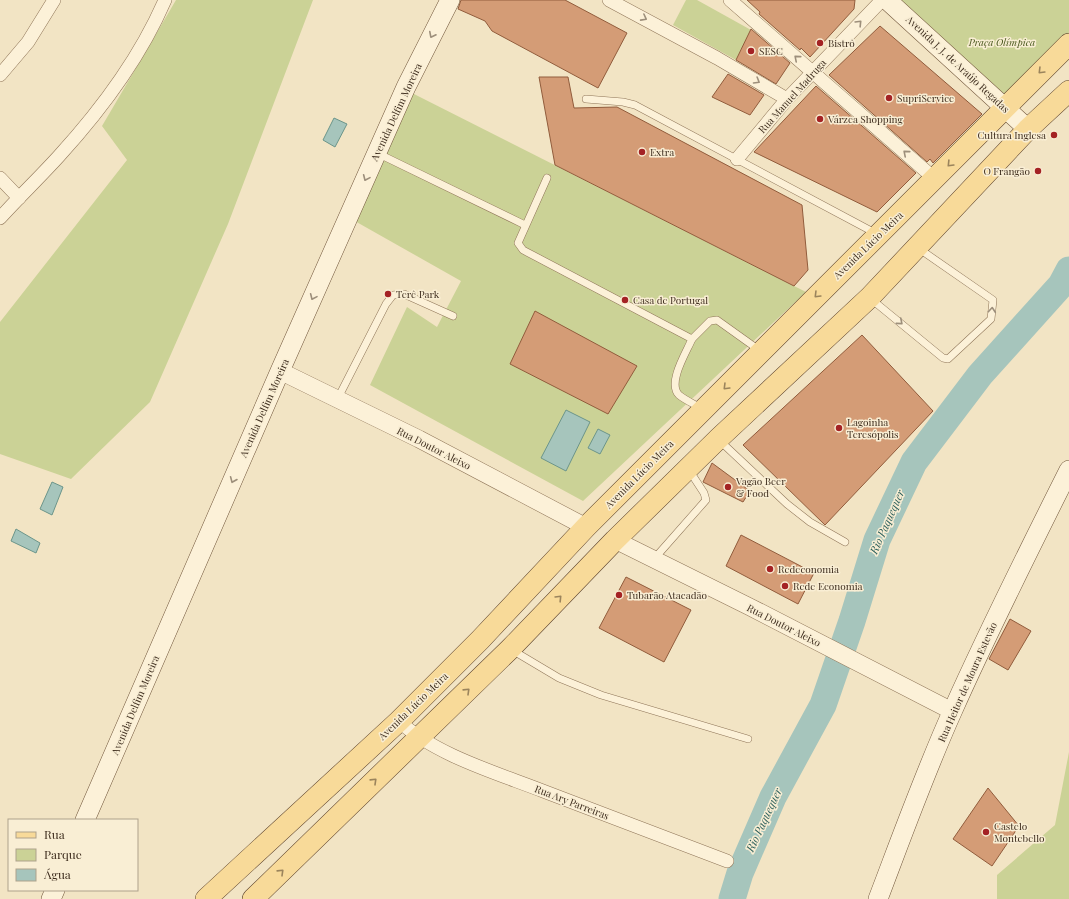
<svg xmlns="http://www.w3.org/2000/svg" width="1069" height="899" font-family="'Playfair Display',serif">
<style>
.green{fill:#cbd296}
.water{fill:#a6c5bc;stroke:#6c958a}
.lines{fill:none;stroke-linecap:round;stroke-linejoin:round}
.river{stroke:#a6c5bc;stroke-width:27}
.building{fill:#d49c76;stroke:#915c3c}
.service-casing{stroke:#8f7558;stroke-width:8}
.minor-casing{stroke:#8f7558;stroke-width:14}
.tertiary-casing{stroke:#8f7558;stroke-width:18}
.secondary-casing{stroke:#71563b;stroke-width:20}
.primary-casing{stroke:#5c422d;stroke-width:22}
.service{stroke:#fcf1d8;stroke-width:7}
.minor{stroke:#fcf1d8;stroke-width:13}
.tertiary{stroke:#fcf1d8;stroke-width:17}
.secondary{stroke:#fcf1d8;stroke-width:19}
.primary{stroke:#f8da99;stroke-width:21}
.oneway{stroke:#9d8f7b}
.oneway2{stroke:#9b845c}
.poi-dot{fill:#a42224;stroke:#f9eed4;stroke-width:1.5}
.labels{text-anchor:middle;stroke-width:3;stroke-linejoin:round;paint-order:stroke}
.park-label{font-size:10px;font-style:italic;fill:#4e5c22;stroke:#f9eed4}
.poi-label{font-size:10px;fill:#3e2d1e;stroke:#f9eed4;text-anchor:start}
.street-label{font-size:10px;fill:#3e2d1e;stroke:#f9eed4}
.water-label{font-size:11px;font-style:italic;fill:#2b5f5b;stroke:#f9eed4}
</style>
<rect width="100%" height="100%" fill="#f2e4c4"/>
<g class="green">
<path d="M176,0h137l-85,224 -78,178 -79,77 -71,-25v-132l127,-162 -25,-34z"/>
<path d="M686,0h11l54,30 -15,30 -63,-35z"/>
<path d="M896,0h173v33l-65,68z"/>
<path d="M410,92l396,200 -223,209 -213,-116 37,-78 30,20 24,-46 -108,-61z"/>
<path d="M1069,752v147h-72v-24l58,-50z"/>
</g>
<g class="water">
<path d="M334,118l13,6 -12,23 -12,-7z"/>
<path d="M566,410l24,12 -24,49 -25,-13z"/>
<path d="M598,429l12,6 -10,19 -12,-6z"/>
<path d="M52,482l11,5 -11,28 -12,-6z"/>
<path d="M16,529l24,14 -4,10 -25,-12z"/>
</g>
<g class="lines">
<path class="river" d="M732,899l8,-26 33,-76 50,-92 29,-84 25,-81 37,-78 66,-87 81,-90 8,-15"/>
</g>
<g class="building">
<path d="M461,0h104l62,33 -29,55 -106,-57 -7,-10 -27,-12z"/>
<path d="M747,0h108l-1,9 -44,48 -9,-9 -1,2 -41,-36 1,-2z"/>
<path d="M880,26l102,88 -49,49 -3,-4 -3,3 -98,-87z"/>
<path d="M751,29l39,34 -14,21 -40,-24z"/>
<path d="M728,74l36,21 -14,20 -38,-18z"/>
<path d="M539,77h29l6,31 43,-1 185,98 6,65 -14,16 -239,-121z"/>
<path d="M816,86l100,87 -39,39 -123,-60z"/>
<path d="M535,311l102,55 -29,48 -98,-50z"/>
<path d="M862,335l71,76 -108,114 -82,-80z"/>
<path d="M712,463l38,28 -7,11 -40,-20z"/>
<path d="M741,535l73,38 -16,31 -72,-38z"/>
<path d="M626,577l65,33 -27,52 -65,-34z"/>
<path d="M1010,619l21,12 -23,39 -19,-11z"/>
<path d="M988,788l31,38 -27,40 -39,-27z"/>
</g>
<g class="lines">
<g class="service-casing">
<g id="service">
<path d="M586,99l37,3 12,3 242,129"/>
<path d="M377,153l148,72"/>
<path d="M547,178l-29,65 5,7 169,89c-6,14 -25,44 -13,56 6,5 15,9 22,13"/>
<path d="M871,299l72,59 5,1 43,-40 2,-19 -75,-52"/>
<path d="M692,339l18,-18 7,-1 42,30"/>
<path d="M337,400l49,-96 7,-9 11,-1 49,22"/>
<path d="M719,440l68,64 23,18 35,20"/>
<path d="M654,559l52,-59 -2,-7 -15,-23"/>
<path d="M512,650l47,28 42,17 147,44"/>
</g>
</g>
<g class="minor-casing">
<g id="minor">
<path d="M609,0l108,58 70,41"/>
<path d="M730,0l205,179"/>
<path d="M0,75l28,-33 26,-42"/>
<path d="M737,159l50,-60 95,-99"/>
<path d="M0,178l19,20"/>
<path d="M0,218c19,-21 40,-41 59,-62 42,-46 81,-98 106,-156"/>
<path d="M399,721c36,34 98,52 144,70 61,23 123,47 184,70"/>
</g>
</g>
<g class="tertiary-casing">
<g id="tertiary">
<path d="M280,371l139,68 167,88"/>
<path d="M615,540l135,67 202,104"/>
</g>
</g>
<g class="secondary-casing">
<g id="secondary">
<path d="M887,0l141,129"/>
<path d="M85,820l195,-449 126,-284 44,-87"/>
<path d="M51,899l4,-9"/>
<path d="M878,899c24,-63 47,-127 75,-189 36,-81 76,-160 116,-240"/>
</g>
</g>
<g class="primary-casing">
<g id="primary">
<path d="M206,899l193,-178 81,-81 106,-113 483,-483"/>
<path d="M253,899l257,-250 105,-109 103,-101 152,-142 158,-168 41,-38"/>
</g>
</g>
<use href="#service" class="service"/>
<use href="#minor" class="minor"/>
<use href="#tertiary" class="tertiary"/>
<use href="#secondary" class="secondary"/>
<use href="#primary" class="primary"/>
</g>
<defs><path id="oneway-chevron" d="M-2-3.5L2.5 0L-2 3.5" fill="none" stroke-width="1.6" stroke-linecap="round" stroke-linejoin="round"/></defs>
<g class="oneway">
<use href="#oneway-chevron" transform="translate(644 18) rotate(28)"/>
<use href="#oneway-chevron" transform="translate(859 23) rotate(-46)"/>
<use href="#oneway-chevron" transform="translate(432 35) rotate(117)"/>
<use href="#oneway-chevron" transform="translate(797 58) rotate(-139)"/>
<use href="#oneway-chevron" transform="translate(757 81) rotate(31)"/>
<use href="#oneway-chevron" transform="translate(906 153) rotate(-139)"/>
<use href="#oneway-chevron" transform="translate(366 178) rotate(114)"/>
<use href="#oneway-chevron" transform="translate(313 297) rotate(114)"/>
<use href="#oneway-chevron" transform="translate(992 310) rotate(-85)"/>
<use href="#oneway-chevron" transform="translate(900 322) rotate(40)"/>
<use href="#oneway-chevron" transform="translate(233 480) rotate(113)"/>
</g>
<g class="oneway2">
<use href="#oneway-chevron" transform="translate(1041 71) rotate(135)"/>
<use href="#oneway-chevron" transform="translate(950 164) rotate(134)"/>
<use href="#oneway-chevron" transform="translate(817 295) rotate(135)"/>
<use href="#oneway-chevron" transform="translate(726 387) rotate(135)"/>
<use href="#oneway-chevron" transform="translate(559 598) rotate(-46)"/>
<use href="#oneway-chevron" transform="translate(467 691) rotate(-44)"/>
<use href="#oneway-chevron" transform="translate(374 781) rotate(-44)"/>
<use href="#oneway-chevron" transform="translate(281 872) rotate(-44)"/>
</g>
<g class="poi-dot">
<circle cx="820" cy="43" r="4"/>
<circle cx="751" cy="51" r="4"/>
<circle cx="889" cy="98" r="4"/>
<circle cx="820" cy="119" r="4"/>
<circle cx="1054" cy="135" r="4"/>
<circle cx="642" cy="152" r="4"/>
<circle cx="1038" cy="171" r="4"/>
<circle cx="388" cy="294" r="4"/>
<circle cx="625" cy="300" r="4"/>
<circle cx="839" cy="428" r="4"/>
<circle cx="728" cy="487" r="4"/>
<circle cx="770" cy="569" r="4"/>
<circle cx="785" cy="586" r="4"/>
<circle cx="619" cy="595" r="4"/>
<circle cx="986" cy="832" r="4"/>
</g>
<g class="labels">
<g class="park-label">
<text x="1002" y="46">Praça Olímpica</text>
</g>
<g class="poi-label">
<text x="828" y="47">Bistrô</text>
<text x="759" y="55">SESC</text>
<text x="897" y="102">SupriService</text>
<text x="828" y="123">Várzea Shopping</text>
<text x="1046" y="139" text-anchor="end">Cultura Inglesa</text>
<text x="650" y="156">Extra</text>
<text x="1030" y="175" text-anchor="end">O Frangão</text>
<text x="396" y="298">Terê Park</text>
<text x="633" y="304">Casa de Portugal</text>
<text x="847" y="426">Lagoinha<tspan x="847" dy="12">Teresópolis</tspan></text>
<text x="736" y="485">Vagão Beer<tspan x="736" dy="12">&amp; Food</tspan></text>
<text x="778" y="573">Redeconomia</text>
<text x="793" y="590">Rede Economia</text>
<text x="627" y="599">Tubarão Atacadão</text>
<text x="994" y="830">Castelo<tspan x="994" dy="12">Montebello</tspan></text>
</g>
<g class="street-label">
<text transform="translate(958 64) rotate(43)" y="4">Avenida J. J. de Araújo Regadas</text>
<text transform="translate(792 96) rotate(-48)" y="4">Rua Manuel Madruga</text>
<text transform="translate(396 112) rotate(-65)" y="4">Avenida Delfim Moreira</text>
<text transform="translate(868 245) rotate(-44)" y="4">Avenida Lúcio Meira</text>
<text transform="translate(264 408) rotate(-66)" y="4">Avenida Delfim Moreira</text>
<text transform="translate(434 448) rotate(27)" y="4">Rua Doutor Aleixo</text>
<text transform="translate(639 474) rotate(-45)" y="4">Avenida Lúcio Meira</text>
<text transform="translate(784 625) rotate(27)" y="4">Rua Doutor Aleixo</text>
<text transform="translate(967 682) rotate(-66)" y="4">Rua Heitor de Moura Estevão</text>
<text transform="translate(135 705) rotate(-67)" y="4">Avenida Delfim Moreira</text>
<text transform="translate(413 706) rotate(-44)" y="4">Avenida Lúcio Meira</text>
<text transform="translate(572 802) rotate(21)" y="4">Rua Ary Parreiras</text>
</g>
<g class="water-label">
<text transform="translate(887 522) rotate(-66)" y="4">Rio Paquequer</text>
<text transform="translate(764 820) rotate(-65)" y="4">Rio Paquequer</text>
</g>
</g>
<rect x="8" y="819" width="130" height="72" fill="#f9eed4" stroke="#aea18b"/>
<rect x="16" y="832" width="20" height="6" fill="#f8da99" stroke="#aea18b"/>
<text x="44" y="839" font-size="12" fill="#3e2d1e">Rua</text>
<rect x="16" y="849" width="20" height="12" fill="#cbd296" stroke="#aea18b"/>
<text x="44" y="859" font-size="12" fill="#3e2d1e">Parque</text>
<rect x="16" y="869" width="20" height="12" fill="#a6c5bc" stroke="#aea18b"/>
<text x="44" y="879" font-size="12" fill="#3e2d1e">Água</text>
</svg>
